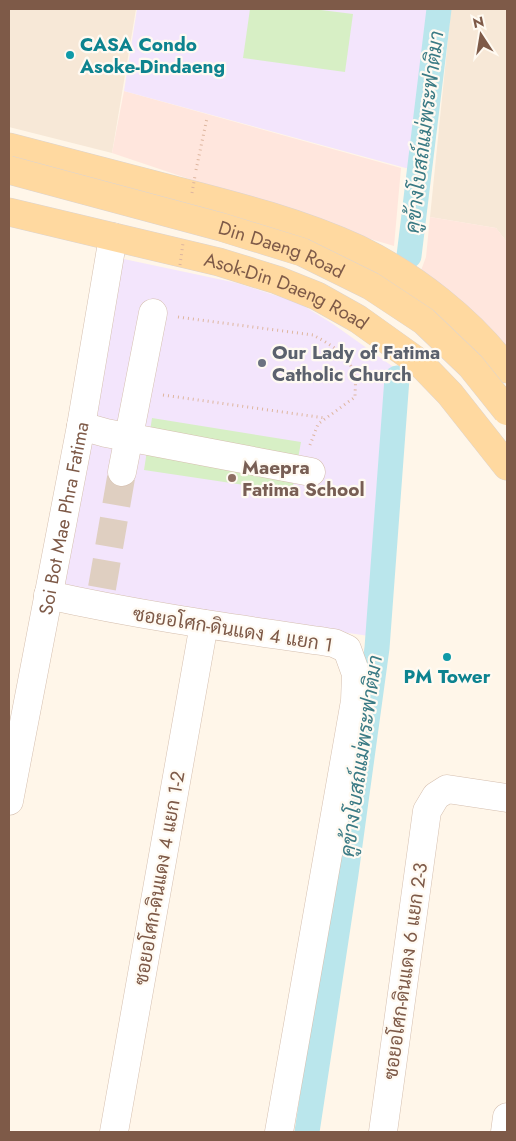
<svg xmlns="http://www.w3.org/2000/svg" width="516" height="1141" font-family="Jost,Sarabun,sans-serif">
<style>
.residential{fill:#f7e8d7}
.commercial{fill:#ffe6dd}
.education{fill:#f3e5fc}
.green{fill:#d7efc5}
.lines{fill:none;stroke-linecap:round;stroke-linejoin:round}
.canal{stroke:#bae6ec;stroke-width:25}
.minor-tunnel{stroke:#dfcfc1;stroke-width:28;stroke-dasharray:28 14;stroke-linecap:butt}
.minor-casing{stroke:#d5bfaf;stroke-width:29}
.major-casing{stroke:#ddd4cf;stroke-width:29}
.path{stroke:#deb69f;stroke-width:3;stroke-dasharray:1 4;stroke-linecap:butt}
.minor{stroke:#fff;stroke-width:28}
.major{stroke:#ffd9a0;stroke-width:28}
.major-bridge-casing{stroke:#ddd4cf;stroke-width:29;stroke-linecap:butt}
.path-bridge{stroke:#deb69f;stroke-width:3;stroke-dasharray:1 4;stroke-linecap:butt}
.major-bridge{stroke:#ffd9a0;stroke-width:28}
.culture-dot{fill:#0f9aa8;stroke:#fffaf2;stroke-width:2}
.worship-dot{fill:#6b7280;stroke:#fffaf2;stroke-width:2}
.education-dot{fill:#8d6e63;stroke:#fffaf2;stroke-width:2}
.labels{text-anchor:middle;stroke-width:4.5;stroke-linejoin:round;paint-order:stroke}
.culture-label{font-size:19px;font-weight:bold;fill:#0d838f;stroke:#fffaf2;text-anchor:start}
.street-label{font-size:19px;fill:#7e5a48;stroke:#fffaf2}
.worship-label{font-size:19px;font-weight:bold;fill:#5b616d;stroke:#fffaf2;text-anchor:start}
.education-label{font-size:19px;font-weight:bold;fill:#785e54;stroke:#fffaf2;text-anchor:start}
.water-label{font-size:20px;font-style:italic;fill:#3a7a84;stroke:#fffaf2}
</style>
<rect width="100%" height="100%" fill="#fff6e9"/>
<g class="residential">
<path d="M9,9h127l-24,144 -103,-26z"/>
<path d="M451,9h56v233l-11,-14 -66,-11z"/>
</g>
<g class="commercial">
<path d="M124,91l277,77 -7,78 -47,-14 -235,-79z"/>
<path d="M430,217l66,11 11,14v105l-37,-34 -50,-40 6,-16z"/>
</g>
<g class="education">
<path d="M137,9h295l-19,161 -289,-79z"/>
<path d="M119,258l118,25 62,20 34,21 59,42 -23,270 -308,-45z"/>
</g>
<g class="green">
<path d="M250,9h63l40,5 -8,58 -102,-14z"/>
<path d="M152,418l149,24 -9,50 -148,-22z"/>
</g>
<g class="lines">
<g class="canal">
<path d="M409,256l30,-247"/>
<path d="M307,1132l39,-258 31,-226 20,-270"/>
</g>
<path class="minor-tunnel" d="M102,588l20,-116"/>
<g class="minor-casing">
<g id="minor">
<path d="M81,426l25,7 205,39"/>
<path d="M122,472l31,-159"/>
<path d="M48,595c94,21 190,34 286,48l13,6 9,25 -1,27 -76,431"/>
<path id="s1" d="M9,801l72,-375 32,-189"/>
<path d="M114,1132l90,-508"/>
<path d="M383,1132l44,-321 9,-15 11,-7 60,9"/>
<path d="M505,1132l2,-15"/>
</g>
</g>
<g class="major-casing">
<g id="major">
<path d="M9,147c55,14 110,29 165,43 62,16 125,32 184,59 56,27 112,71 149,120"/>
<path id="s2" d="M9,212l210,50 58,18 40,16 41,23 63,45 29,30 57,72"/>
</g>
</g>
<g class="path">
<path d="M196,170l11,-52"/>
<path d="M178,317l135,18c17,9 38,21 42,42 1,6 0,14 0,20l-37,27 -8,21"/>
<path d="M163,395l162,23"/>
</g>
<use href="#minor" class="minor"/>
<use href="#major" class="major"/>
<g class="major-bridge-casing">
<g id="major-bridge">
<path id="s3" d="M9,170l212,57 81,25 69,34 53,35 47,45 36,45"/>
</g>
</g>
<g class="path-bridge">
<path d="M192,193l3,-17"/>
<path d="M180,265l3,-22"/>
</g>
<use href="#major-bridge" class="major-bridge"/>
</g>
<g class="culture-dot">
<circle cx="70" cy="55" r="5"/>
<circle cx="447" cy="657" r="5"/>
</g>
<circle class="worship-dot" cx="262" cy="363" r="5"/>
<circle class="education-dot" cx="232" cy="478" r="5"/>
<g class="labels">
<g class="culture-label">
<text x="80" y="51">CASA Condo<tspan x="80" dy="22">Asoke-Dindaeng</tspan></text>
<text x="447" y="683" text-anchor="middle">PM Tower</text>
</g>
<g class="street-label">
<text dy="7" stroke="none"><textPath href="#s3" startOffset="284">Din Daeng Road</textPath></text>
<text dy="7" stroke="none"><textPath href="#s2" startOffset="289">Asok-Din Daeng Road</textPath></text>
<text dy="7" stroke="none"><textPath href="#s1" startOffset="288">Soi Bot Mae Phra Fatima</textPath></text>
<text transform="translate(233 629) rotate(9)" y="7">ซอยอโศก-ดินแดง 4 แยก 1</text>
<text transform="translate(159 878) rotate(-80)" y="7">ซอยอโศก-ดินแดง 4 แยก 1-2</text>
<text transform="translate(405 971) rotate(-82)" y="7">ซอยอโศก-ดินแดง 6 แยก 2-3</text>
</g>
<g class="worship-label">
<text x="272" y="359">Our Lady of Fatima<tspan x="272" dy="22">Catholic Church</tspan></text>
</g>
<g class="education-label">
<text x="242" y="474">Maepra<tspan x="242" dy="22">Fatima School</tspan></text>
</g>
<g class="water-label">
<text transform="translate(424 132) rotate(-83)" y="7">คูข้างโบสถ์แม่พระฟาติมา</text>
<text transform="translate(361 756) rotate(-82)" y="7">คูข้างโบสถ์แม่พระฟาติมา</text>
</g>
</g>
<rect width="516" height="1141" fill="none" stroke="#7e5a48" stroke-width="20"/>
<g transform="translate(481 35) rotate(348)" stroke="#fffaf2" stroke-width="4" paint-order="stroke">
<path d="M0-4L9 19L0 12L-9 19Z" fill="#7e5a48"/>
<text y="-8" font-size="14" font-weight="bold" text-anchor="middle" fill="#7e5a48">N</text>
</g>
</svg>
